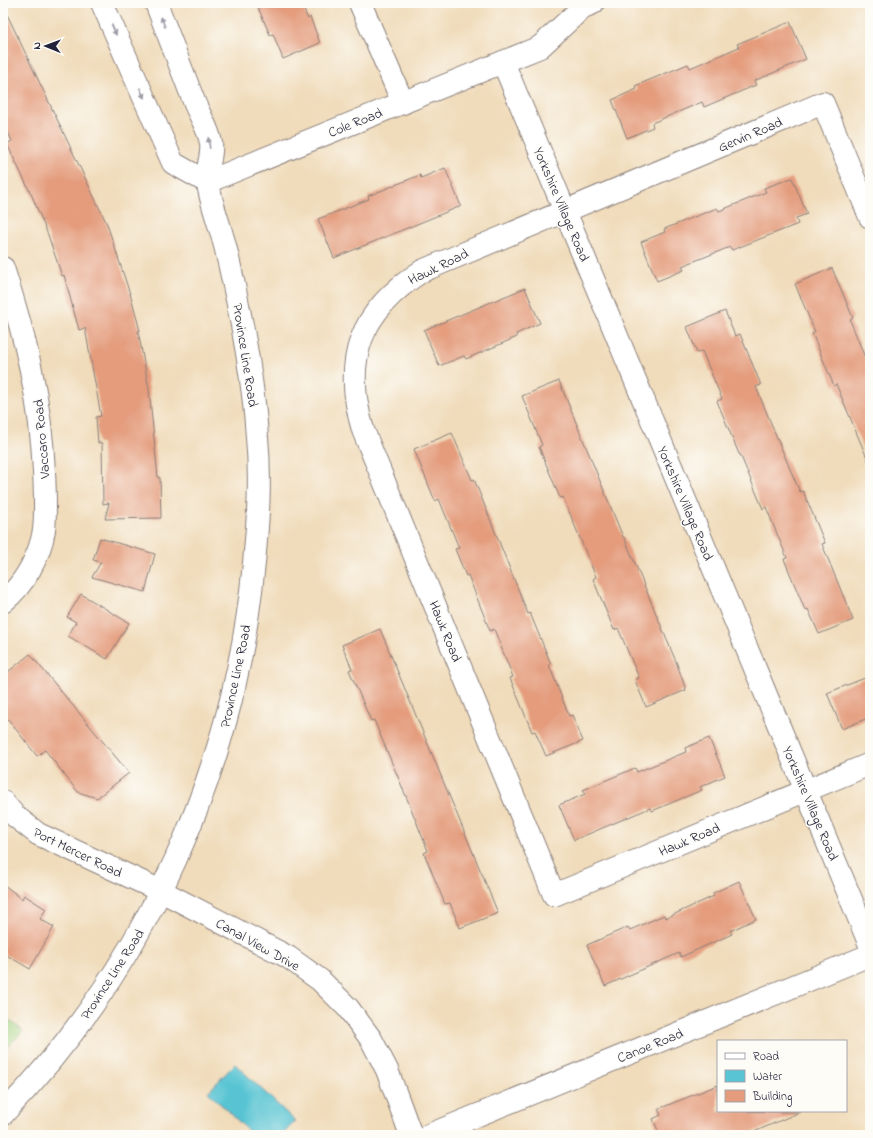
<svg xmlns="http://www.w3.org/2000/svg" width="873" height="1138" font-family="'Indie Flower',sans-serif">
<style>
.green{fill:#a3d07e;stroke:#62795c}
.water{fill:#59c4d3;stroke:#3e7387}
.building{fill:#e49c7d}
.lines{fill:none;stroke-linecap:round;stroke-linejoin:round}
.street-casing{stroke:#897e7a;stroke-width:24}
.primary-casing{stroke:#897e7a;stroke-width:24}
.street{stroke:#fff;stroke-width:22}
.primary{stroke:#fff;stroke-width:22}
.oneway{fill:#9c9ca7}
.labels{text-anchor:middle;stroke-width:3;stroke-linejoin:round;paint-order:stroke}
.street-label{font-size:14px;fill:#22223b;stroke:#fdfcf7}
</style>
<rect width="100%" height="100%" fill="#fdfcf7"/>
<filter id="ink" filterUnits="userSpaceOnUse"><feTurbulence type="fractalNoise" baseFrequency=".025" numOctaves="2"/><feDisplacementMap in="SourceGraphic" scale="8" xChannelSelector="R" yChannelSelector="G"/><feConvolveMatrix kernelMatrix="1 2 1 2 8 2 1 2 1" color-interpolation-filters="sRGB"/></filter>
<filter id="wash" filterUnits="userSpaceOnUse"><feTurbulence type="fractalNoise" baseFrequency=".012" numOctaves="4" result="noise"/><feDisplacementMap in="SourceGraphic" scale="16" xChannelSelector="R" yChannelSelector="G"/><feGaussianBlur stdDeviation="0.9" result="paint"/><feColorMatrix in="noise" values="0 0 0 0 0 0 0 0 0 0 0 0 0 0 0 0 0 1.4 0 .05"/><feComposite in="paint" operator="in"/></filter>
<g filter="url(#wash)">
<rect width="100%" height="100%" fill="#f0dbba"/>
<path class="green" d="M3,1015l20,16 -20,20z"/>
<path class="water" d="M235,1064l60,57 -13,14h-29l-45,-43z"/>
<g id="blocks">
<g class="building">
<path d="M256,3h45l7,16 2,-2 10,26 -37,16 -10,-25 -3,1z"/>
<path d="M3,6l104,218 25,76 8,31h-2l11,58 9,89h2l1,40 -56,1 4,-16 -6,1 -1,-61h-4l-2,-26 5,-1 -16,-88 -6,2 -15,-55 -2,1 -14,-41 -16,-39 -25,-52 5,-3 -9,-20z"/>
<path d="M790,22l16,37 -52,22 2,4 -52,22 -2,-5 -50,21 1,4 -26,11 -15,-38 25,-11 -2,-3 53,-22 2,4 49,-21 -2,-3z"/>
<path d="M445,168l16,38 -127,52 -16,-39 51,-20 -1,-3 52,-21 1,3z"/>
<path d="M792,178l15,36 -11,4 2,6 -66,26 -2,-3 -48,19 2,4 -27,11 -16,-39 24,-10 -1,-3 53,-21 2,3 47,-19 -2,-4z"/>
<path d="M832,268l21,50 -3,2 20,50v95l-34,-81 -2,2 -22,-53 3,-1 -20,-48z"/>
<path d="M525,288l15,35 -24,11 1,3 -51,22 -2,-3 -25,10 -15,-36z"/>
<path d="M725,311l10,25 5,-2 21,51 -5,2 34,82 10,23 3,-1 22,52 -3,1 31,76 -34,14 -11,-25 -3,1 -21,-51 3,-1 -21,-51 -3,2 -23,-55h-1l-22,-53 5,-2 -20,-48 -5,2 -10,-26z"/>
<path d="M559,381l64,156h1l53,127 9,26 -40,17 -11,-27 4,-2 -21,-50 -4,2 -21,-51 3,-2 -33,-80 -3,1 -21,-51 3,-2 -20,-49z"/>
<path d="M452,433l20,47 2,-1 54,135 2,-1 21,51 -2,1 20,51 3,-1 11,26 -37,15 -11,-25 -3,1 -22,-54 3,-1 -19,-48 -4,2 -22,-56 -2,1 -11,-27 4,-1 -20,-49 -4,2 -21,-52z"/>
<path d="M100,538l55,16 -10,38 -53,-15 9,-15 -8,-2z"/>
<path d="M81,594l48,29 -22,36 -39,-23 8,-14 -9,-5z"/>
<path d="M380,629l118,284 -38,15 -10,-25 -5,1 -21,-51 4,-2 -20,-50 -34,-81 -3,1 -22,-51 3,-1 -10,-24z"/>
<path d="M30,654l99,119 -32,25 -19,-6 -33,-42 -8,6 -34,-43v-37z"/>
<path d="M870,676v41l-28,12 -15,-36z"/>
<path d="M709,738l16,38 -25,11 2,3 -50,21 -2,-3 -76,32 -15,-35 26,-11 -2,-4 52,-22 2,4 49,-20 -1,-4z"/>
<path d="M739,881l17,38 -26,12 2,3 -51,23 -2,-4 -74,33 -18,-41 41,-18 2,3 34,-15 2,3 48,-22 -1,-3z"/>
<path d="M3,884l19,15 2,-4 22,14 -6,10 14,8 -24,42 -27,-16z"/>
<path d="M718,1085v26l82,1 -53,23h-87l-7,-16 8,-4 -3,-6z"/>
</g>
</g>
</g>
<g filter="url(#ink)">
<use href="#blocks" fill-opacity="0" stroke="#897e7a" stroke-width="1"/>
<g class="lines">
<g class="street-casing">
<g id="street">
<path d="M360,3l43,100"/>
<path d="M503,62l367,883"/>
<path d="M207,182l333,-135 43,-40 10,-4"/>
<path d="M870,217l-47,-114 -401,168c-62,40 -80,88 -59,159l191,465 316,-131"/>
<path d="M3,268c22,67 38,133 41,204 1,19 2,39 0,58 -4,26 -20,55 -41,72"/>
<path d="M3,802l12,14 23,18 123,57 127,66 32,23 28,28 23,31 16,31 24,65"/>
<path d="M429,1135l441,-180"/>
</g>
</g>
<g class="primary-casing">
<g id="primary">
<path d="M102,3l71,160 34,19"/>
<path d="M3,1114c144,-149 232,-345 251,-551 4,-42 7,-84 3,-126 -4,-62 -16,-123 -30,-183 -5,-24 -15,-46 -19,-70 -3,-13 5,-28 3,-41 -2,-13 -11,-27 -16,-39 -13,-34 -26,-67 -39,-101"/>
</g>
</g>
<use href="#street" class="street"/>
<use href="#primary" class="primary"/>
</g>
<defs><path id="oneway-solid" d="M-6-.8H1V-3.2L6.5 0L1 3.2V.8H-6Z"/></defs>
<g class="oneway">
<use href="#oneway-solid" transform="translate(163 22) rotate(-111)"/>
<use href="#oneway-solid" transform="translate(114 30) rotate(66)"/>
<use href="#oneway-solid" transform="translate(142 93) rotate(66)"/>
<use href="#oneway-solid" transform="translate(209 143) rotate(-98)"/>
</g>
</g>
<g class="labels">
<g class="street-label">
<text transform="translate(355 122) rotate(-22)" y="5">Cole Road</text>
<text transform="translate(750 134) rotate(-23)" y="5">Gervin Road</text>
<text transform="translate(562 204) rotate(67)" y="5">Yorkshire Village Road</text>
<text transform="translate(438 266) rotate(-26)" y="5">Hawk Road</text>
<text transform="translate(246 355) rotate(81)" y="5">Province Line Road</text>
<text transform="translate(41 439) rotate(-95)" y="5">Vaccaro Road</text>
<text transform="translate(686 503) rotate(67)" y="5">Yorkshire Village Road</text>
<text transform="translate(446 631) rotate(68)" y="5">Hawk Road</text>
<text transform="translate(235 676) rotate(-78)" y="5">Province Line Road</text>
<text transform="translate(811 803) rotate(67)" y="5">Yorkshire Village Road</text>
<text transform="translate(689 839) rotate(-23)" y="5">Hawk Road</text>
<text transform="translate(78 852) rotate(26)" y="5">Port Mercer Road</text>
<text transform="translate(258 944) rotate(29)" y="5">Canal View Drive</text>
<text transform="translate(112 974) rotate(-57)" y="5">Province Line Road</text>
<text transform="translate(650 1045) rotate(-22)" y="5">Canoe Road</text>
</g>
</g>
<rect width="873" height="1138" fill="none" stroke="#fdfcf7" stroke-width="16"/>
<rect x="717" y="1040" width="130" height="72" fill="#fdfcf7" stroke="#a5a5ac"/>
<rect x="725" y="1053" width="20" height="6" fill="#ffffff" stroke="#a5a5ac"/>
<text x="753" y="1060" font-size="12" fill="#22223b">Road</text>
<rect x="725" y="1070" width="20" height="12" fill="#59c4d3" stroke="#a5a5ac"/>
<text x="753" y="1080" font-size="12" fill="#22223b">Water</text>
<rect x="725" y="1090" width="20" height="12" fill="#e49c7d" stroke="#a5a5ac"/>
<text x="753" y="1100" font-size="12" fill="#22223b">Building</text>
<g transform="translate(46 46) rotate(271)" stroke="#fdfcf7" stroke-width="3" paint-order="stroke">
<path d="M0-3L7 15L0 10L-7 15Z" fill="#22223b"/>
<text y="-6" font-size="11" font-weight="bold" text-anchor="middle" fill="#22223b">N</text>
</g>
</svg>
